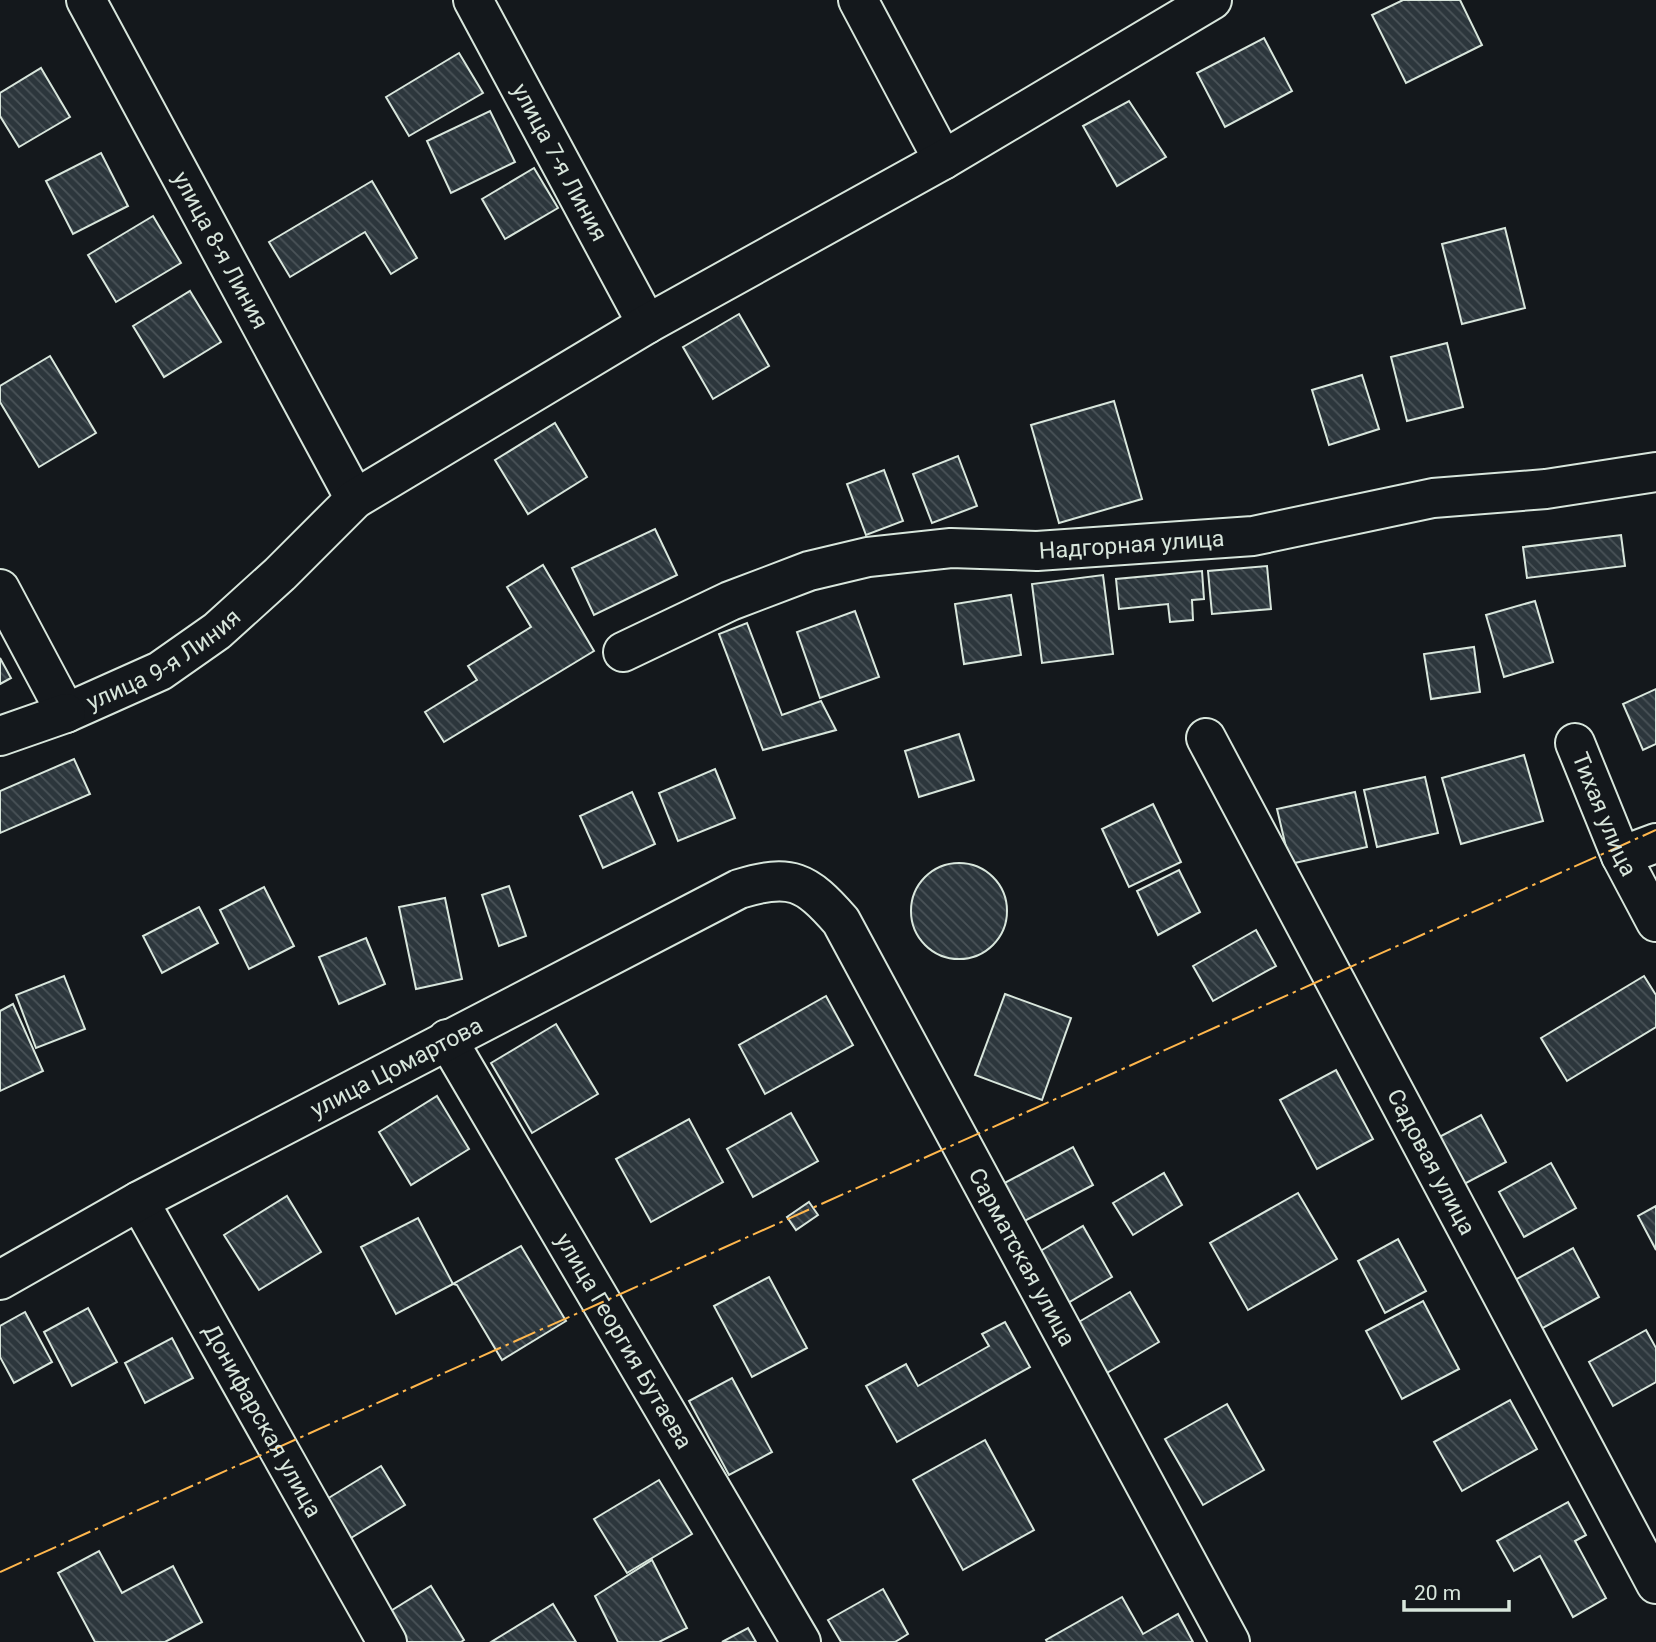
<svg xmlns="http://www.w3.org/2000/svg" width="1656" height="1642" font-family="Roboto,sans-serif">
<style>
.building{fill:url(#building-back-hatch);stroke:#d8e6dc;stroke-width:2}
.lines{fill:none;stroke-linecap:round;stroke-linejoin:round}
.minor-casing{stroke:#d8e6dc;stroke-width:42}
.minor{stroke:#14181c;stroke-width:38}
.power{stroke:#ffb74d;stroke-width:2;stroke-dasharray:24 5 3.5 5;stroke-linecap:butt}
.labels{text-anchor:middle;stroke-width:5;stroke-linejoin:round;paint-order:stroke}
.street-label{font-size:23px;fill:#d8e6dc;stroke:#14181c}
</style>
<defs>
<pattern id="building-back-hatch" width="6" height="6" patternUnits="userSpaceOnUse" patternTransform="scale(1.75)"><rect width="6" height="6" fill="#2c363c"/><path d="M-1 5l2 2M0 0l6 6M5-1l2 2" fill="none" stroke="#4a5358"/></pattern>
</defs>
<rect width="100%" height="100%" fill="#14181c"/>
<g class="building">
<path d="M1403,0h57l22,45 -76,38 -34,-68z"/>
<path d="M1264,38l28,53 -67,36 -28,-54z"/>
<path d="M459,53l24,40 -74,43 -23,-39z"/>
<path d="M41,68l29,49 -51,30 -19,-31v-23z"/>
<path d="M1129,101l37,56 -49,29 -34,-60z"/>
<path d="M490,111l25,51 -64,31 -24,-52z"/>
<path d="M101,153l27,53 -55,28 -27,-53z"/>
<path d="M534,168l24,40 -53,31 -23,-40z"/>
<path d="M372,181l45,77 -26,16 -26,-42 -75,45 -21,-35z"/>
<path d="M153,216l28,47 -65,39 -28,-47z"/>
<path d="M1505,228l20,80 -63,16 -20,-80z"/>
<path d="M190,291l31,51 -57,35 -31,-51z"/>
<path d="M739,314l30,52 -56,33 -30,-52z"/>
<path d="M1447,343l16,64 -56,14 -16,-64z"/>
<path d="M50,356l46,77 -57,34 -39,-65v-16z"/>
<path d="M1362,375l17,54 -50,16 -17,-55z"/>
<path d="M1114,401l28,98 -83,24 -28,-98z"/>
<path d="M555,423l32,54 -59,37 -33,-54z"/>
<path d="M958,456l19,50 -45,17 -19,-49z"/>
<path d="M884,470l19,51 -37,14 -19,-51z"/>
<path d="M655,529l22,46 -83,40 -22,-47z"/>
<path d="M1621,535l4,31 -98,12 -4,-31z"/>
<path d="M543,565l51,86 -150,91 -19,-30 52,-32 -9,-14 63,-39 -24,-40z"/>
<path d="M1267,566l4,43 -59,5 -4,-43z"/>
<path d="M1202,571l2,28 -12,1 1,20 -23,2 -2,-18 -49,5 -3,-30z"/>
<path d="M1103,575l10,79 -71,9 -10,-79z"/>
<path d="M1011,595l10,60 -57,9 -9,-60z"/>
<path d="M1535,601l18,61 -49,15 -18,-62z"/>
<path d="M855,611l24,66 -59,21 -23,-66z"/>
<path d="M747,623l35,92 39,-14 15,29 -73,20 -44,-116z"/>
<path d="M1474,647l6,45 -49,7 -7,-45z"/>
<path d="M0,658l11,20 -11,6z"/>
<path d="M1656,689v55l-13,6 -20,-46z"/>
<path d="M959,734l15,46 -55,17 -14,-46z"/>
<path d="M1524,755l19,66 -82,23 -19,-66z"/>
<path d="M74,759l16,35 -90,39v-42z"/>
<path d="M715,769l20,49 -57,23 -19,-48z"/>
<path d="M1425,777l13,56 -61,14 -13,-57z"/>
<path d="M632,792l23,52 -52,24 -23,-52z"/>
<path d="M1355,792l12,55 -77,17 -13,-55z"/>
<path d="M1153,804l28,58 -52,25 -27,-58z"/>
<circle cx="959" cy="911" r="48"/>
<path d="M1179,870l21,42 -42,23 -21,-44z"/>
<path d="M509,886l17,50 -27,10 -17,-51z"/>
<path d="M264,887l30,59 -45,23 -29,-59z"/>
<path d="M445,898l17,81 -46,10 -17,-82z"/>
<path d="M199,907l19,36 -56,30 -19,-37z"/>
<path d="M1256,930l20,36 -63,35 -20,-35z"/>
<path d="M366,938l19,46 -46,20 -20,-47z"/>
<path d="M64,976l21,53 -49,19 -20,-53z"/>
<path d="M1644,976l12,19v32l-89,54 -26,-43z"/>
<path d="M1005,994l66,24 -29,82 -67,-25z"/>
<path d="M826,996l27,49 -88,49 -26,-49z"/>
<path d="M13,1004l30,67 -43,20v-80z"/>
<path d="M556,1024l42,70 -66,39 -41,-70z"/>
<path d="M1336,1070l37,69 -56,30 -37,-69z"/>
<path d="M437,1096l32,53 -58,36 -32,-53z"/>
<path d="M791,1113l27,48 -65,36 -26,-48z"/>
<path d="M1481,1115l25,47 -57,30 -25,-47z"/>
<path d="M689,1119l34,63 -72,40 -35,-63z"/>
<path d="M1073,1147l20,38 -76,40 -20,-38z"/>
<path d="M1551,1163l25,45 -52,29 -25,-45z"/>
<path d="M1164,1173l18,32 -49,30 -20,-32z"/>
<path d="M1298,1193l39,66 -89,51 -38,-67z"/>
<path d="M287,1196l34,56 -62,38 -35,-55z"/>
<path d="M809,1202l9,13 -22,15 -9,-13z"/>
<path d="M1656,1206v44l-18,-34z"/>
<path d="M418,1218l35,66 -57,30 -35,-67z"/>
<path d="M1083,1226l29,51 -46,27 -29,-51z"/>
<path d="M1398,1239l28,52 -41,22 -27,-52z"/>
<path d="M521,1246l45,75 -64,39 -45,-75 -4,-1z"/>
<path d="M1573,1248l26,49 -67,37 -28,-48z"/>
<path d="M769,1277l38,71 -55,29 -38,-71z"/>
<path d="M1130,1292l29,50 -52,31 -30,-50z"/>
<path d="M1423,1301l36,68 -57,30 -36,-68z"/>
<path d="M88,1308l29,54 -45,24 -28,-54z"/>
<path d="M25,1312l27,50 -38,21 -14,-26v-31z"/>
<path d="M1005,1322l25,45 -133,75 -31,-56 40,-22 12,22 71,-40 -7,-12z"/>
<path d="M1646,1330l10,18v34l-43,24 -24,-44z"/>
<path d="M172,1338l21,40 -48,25 -20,-40z"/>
<path d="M732,1378l40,74 -43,23 -40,-74z"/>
<path d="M1510,1400l27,49 -75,42 -28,-49z"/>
<path d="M1227,1404l37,66 -61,35 -38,-66z"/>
<path d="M985,1440l49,90 -71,40 -50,-90z"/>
<path d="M381,1466l24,39 -59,36 -24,-39z"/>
<path d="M659,1480l33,54 -65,39 -33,-54z"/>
<path d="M1568,1502l18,33 -11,6 31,57 -33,19 -33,-61 -26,15 -17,-30z"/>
<path d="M99,1551l23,42 51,-27 29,56 -37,20h-70l-37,-69z"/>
<path d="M652,1560l35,68 -28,14h-41l-23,-46z"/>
<path d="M431,1586l33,54 -3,2h-54l-18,-30z"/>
<path d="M883,1589l25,45 -13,8h-54l-13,-22z"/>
<path d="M1122,1597l21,37 35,-20 15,28h-146l-1,-2z"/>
<path d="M553,1604l23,38h-85z"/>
<path d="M748,1628l8,14h-34z"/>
</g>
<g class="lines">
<g class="minor-casing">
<g id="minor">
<path id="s1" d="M86,0l269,499"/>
<path id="s2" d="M473,0l174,324"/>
<path d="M858,0l85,160"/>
<path id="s3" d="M0,589l66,124 94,-42 57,-40 63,-57 75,-75 292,-175 296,-164 269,-160"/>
<path id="s4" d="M623,652l107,-51 79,-30 59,-14 83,-9 86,3 216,-15 180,-38 113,-9 110,-17"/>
<path d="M0,736l66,-23"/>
<path id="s5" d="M1206,738l450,846"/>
<path id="s6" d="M1575,743l46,113 35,66"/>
<path d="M1621,856l35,-13"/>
<path id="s7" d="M447,1039l354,603"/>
<path id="s8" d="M139,1201l248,441"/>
<path id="s9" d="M0,1280l139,-79 600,-312c52,-16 67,-8 102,32l389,721"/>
</g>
</g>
<use href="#minor" class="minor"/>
<path class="power" d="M0,1572l1656,-742"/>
</g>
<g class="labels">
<g class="street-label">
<text dy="8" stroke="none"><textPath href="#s2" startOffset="184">улица 7-я Линия</textPath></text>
<text dy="8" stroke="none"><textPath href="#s1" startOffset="284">улица 8-я Линия</textPath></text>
<text dy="8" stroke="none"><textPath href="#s4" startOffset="528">Надгорная улица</textPath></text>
<text dy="8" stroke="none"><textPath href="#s3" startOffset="252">улица 9-я Линия</textPath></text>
<text dy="8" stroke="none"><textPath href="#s6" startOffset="77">Тихая улица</textPath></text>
<text dy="8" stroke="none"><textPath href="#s9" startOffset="450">улица Цомартова</textPath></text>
<text dy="8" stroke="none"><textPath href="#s5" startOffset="480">Садовая улица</textPath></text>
<text dy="8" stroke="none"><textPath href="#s9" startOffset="1335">Сарматская улица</textPath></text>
<text dy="8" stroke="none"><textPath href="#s7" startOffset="350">улица Георгия Бутаева</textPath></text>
<text dy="8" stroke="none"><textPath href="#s8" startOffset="252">Донифарская улица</textPath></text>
</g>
</g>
<path d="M1404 1600v10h105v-10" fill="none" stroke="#d8e6dc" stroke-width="3.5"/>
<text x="1414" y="1600" font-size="21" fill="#d8e6dc" stroke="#14181c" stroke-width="5" paint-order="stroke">20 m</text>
</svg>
